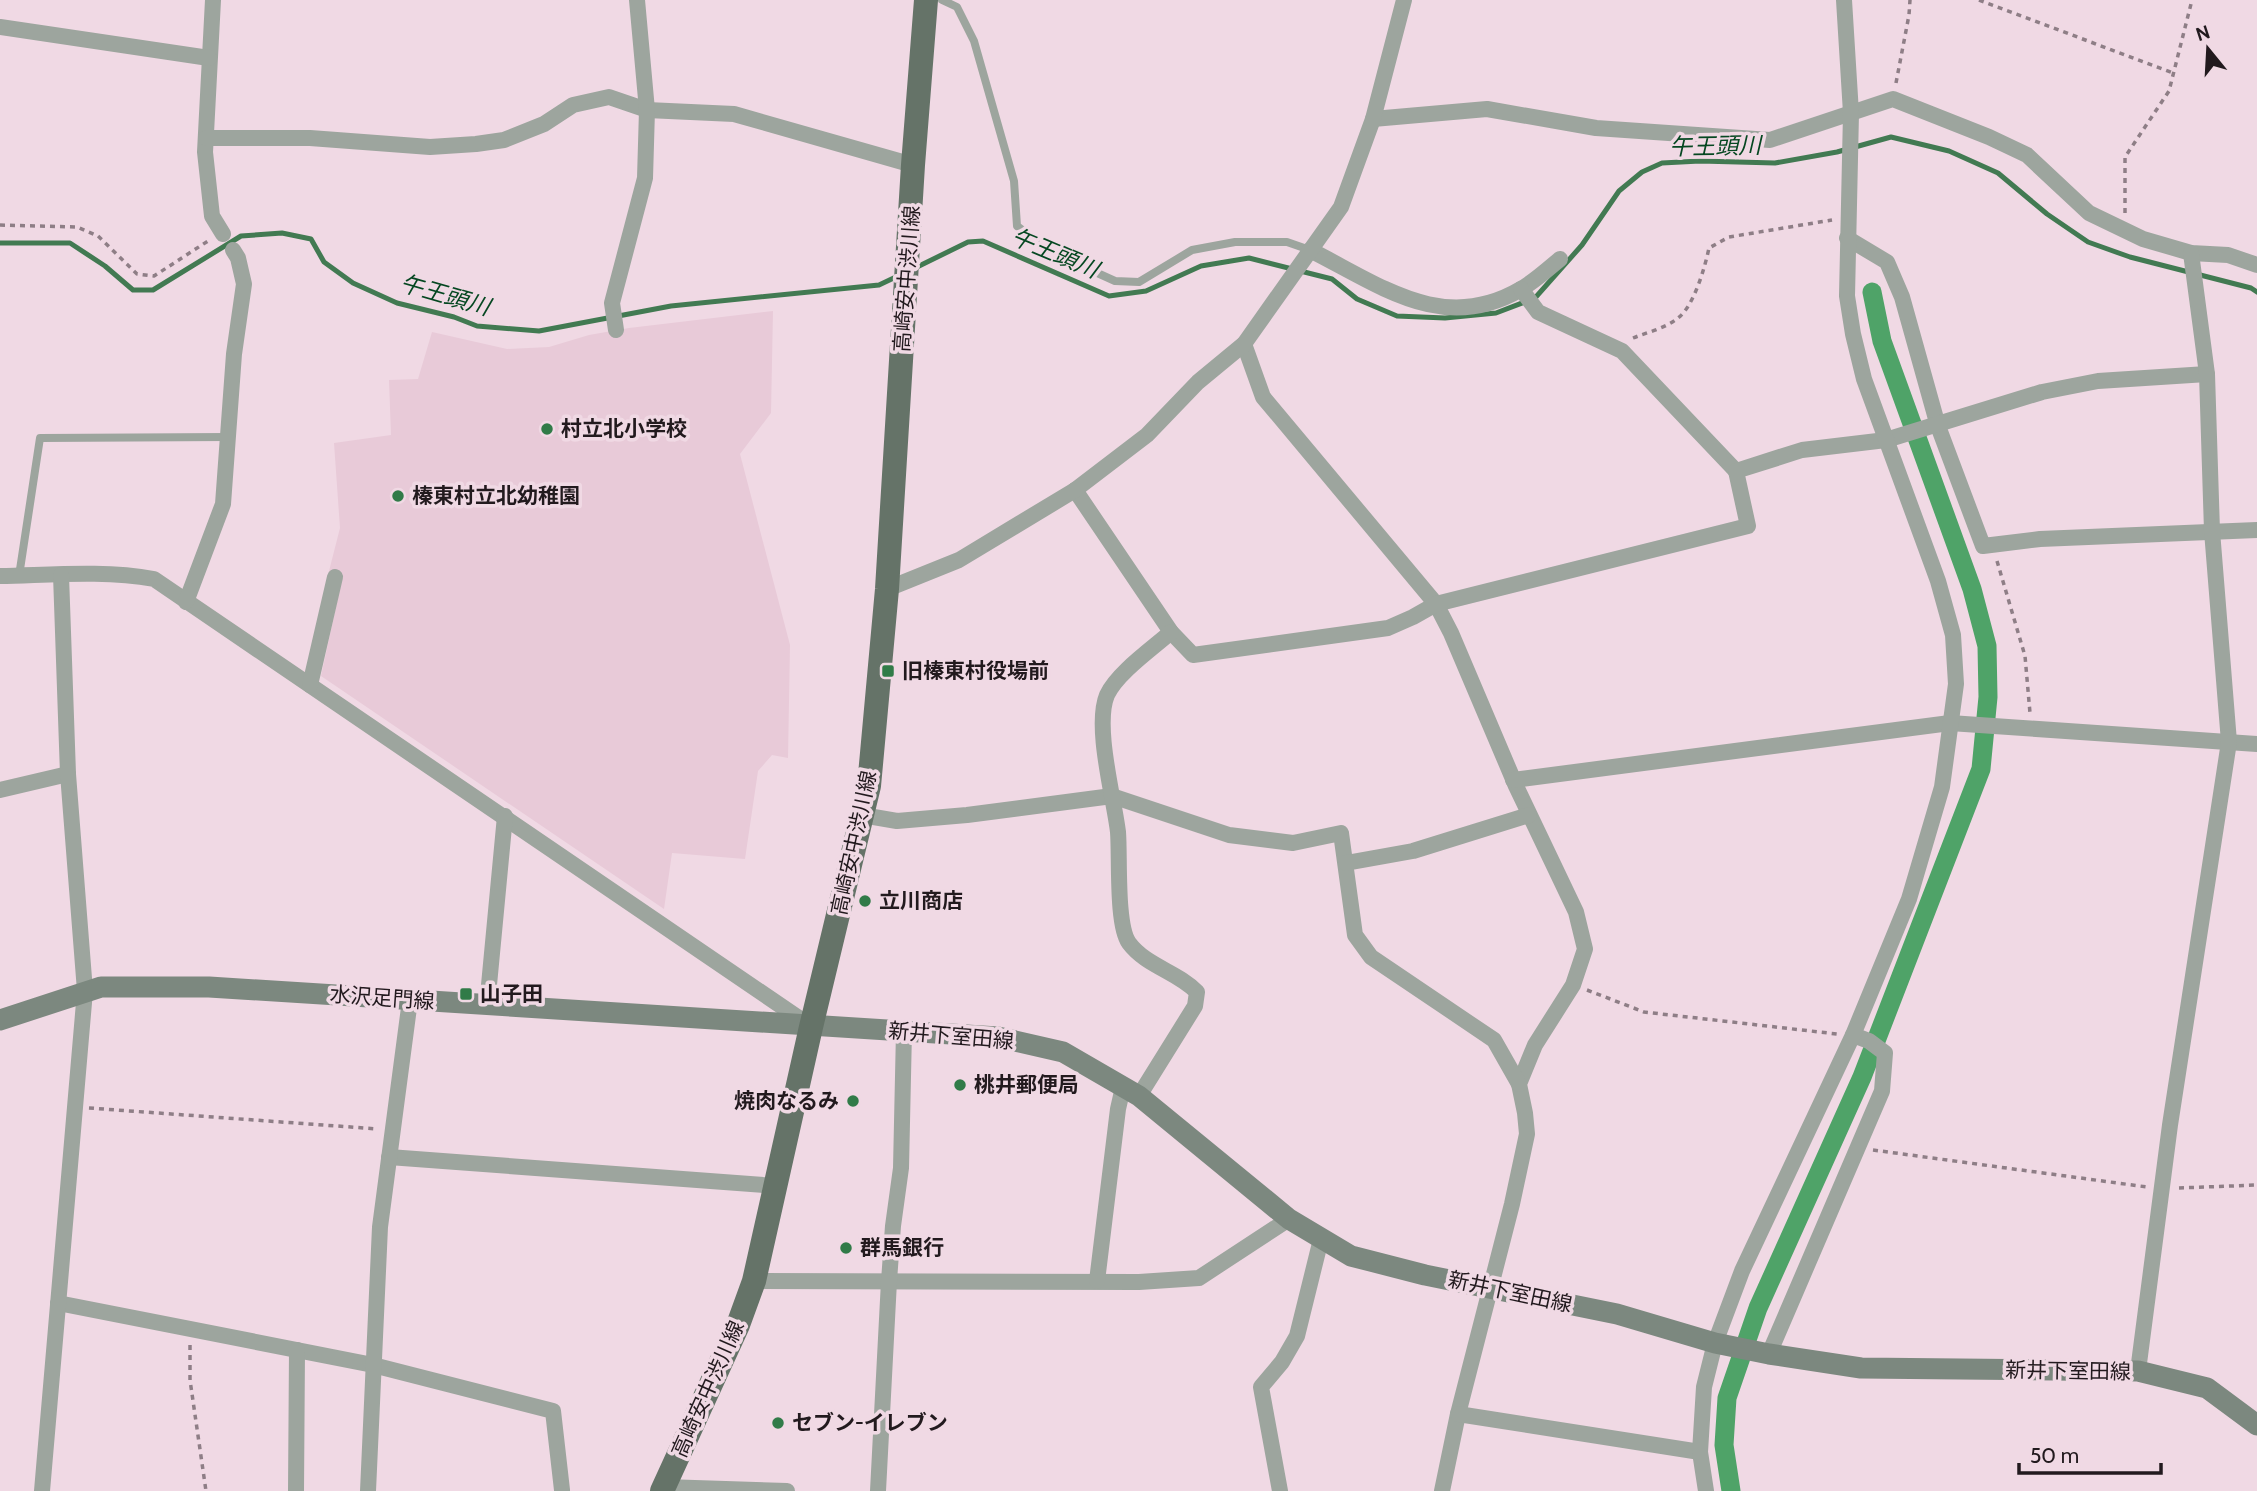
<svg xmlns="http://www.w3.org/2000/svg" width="2257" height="1491" font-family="Cabin,'Noto Sans JP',sans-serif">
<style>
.built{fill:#e8cad8}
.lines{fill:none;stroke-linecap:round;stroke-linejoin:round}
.stream{stroke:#427a52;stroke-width:5}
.canal{stroke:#4fa368;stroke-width:19}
.path{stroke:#8e7e86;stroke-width:3.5;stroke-dasharray:5 5;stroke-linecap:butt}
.service{stroke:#9da59e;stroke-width:8}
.minor{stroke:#9da59e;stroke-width:16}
.secondary{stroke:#7c887f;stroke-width:21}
.primary{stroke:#657368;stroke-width:24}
.poi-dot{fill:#317b48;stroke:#f0d9e4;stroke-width:2.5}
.labels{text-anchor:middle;stroke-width:7;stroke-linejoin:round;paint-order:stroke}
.street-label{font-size:21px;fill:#221a1e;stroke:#f0d9e4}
.poi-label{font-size:21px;font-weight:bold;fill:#221a1e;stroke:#f0d9e4;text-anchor:start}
.water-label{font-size:23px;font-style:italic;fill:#054721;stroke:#f0d9e4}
</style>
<rect width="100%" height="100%" fill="#f0d9e4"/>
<path class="built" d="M773,311l-2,102 -31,41 50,191 -2,113 -16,-3 -14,16 -13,88 -73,-6 -8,56 -343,-233 21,-97 -14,-4 12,-47 -6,-85 57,-8 -2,-55 29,-1 14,-47 75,17 42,-2 40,-12 40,-7z"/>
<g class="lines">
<g class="stream">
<path d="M0,243h70l35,23 28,24h20l88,-54 41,-3 29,6 13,23 29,21 44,20 57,14 23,9 62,5 132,-25 208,-21 21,-10"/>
<path d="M915,268l53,-26 15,-1 126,55 37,-5 55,-25 48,-8 83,21 25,20 40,17 48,2 51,-5 39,-15 47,-53 37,-54 23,-19 20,-9 38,-2 75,2 62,-11 54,-15 58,14 49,22 49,41 41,28 42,15 121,31 6,4"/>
</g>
<path class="canal" d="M1731,1491l-7,-46 3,-47 31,-90 104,-231 119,-308 7,-72 -1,-51 -15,-57 -90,-248 -10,-49"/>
<g class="path">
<path d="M1979,0l194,73"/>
<path d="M1896,83l13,-68 1,-15"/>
<path d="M2125,213v-56l44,-66 23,-91"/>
<path d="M0,225l77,2 21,9 39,38 17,2 54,-35"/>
<path d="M1633,338c15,-6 33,-10 45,-20 16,-12 27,-51 31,-70l20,-11 103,-17"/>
<path d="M1997,561l28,95 5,57"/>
<path d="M1587,990l57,22 193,22"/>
<path d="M89,1108l289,21"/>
<path d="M1873,1150l274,37"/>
<path d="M2179,1188l78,-3"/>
<path d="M190,1345v35l16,111"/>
</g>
<g class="service">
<path d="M942,0l15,7 17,34 40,140 3,45 34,26 64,29 24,1 53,-32 43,-8h52l23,8"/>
<path d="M19,576l21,-138 188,-1"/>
</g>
<g class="minor">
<path d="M213,0l-8,152 7,64 11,18"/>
<path d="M0,27l209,31"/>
<path d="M1373,119l114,-10 109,19 174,12 123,-41 96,38 38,18 62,58 54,26 48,14 37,2 29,10"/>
<path d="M206,138h104l120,9 46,-3 28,-4 40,-16 29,-19 36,-8 38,13 87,4 179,51"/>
<path d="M1847,238l40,24 15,35 36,129 45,120 57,-7 217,-9"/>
<path d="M1310,250c70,35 133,85 211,39 14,-8 27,-20 39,-30"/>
<path d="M1521,289l17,23 84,39 114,120"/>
<path d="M616,330l-4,-27 33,-125 2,-68 -10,-110"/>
<path d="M1244,344l19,53 173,207 15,29 65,153 60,126 9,37 -12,36 -38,60 -16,39 6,29 2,21 -15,70 -54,210 -16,77"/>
<path d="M1075,490l96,142 22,23 195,-27 25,-11 23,-13 312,-78 -12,-55 66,-21 84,-10 156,-48 56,-11 109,-7"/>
<path d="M0,576c51,-1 104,-6 154,3l655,446"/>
<path d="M887,589l72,-29 116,-70 72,-55 51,-53 46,-38 97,-137 32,-88 31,-119"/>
<path d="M186,602l37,-98 11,-150 10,-70 -6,-26 -5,-8"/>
<path d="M310,685l25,-108"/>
<path d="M1513,780l437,-57 307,21"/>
<path d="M0,790l68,-16"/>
<path d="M862,815l35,6 70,-6 145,-19 117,39 64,8 48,-10 14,102 16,22 123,83 25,44"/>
<path d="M1346,863l67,-12 116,-36"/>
<path d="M487,1006l18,-190"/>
<path d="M1139,1096l56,-90 2,-14c-19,-20 -51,-26 -68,-49 -13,-18 -9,-86 -11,-111 -4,-34 -24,-106 -11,-137 10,-22 46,-47 64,-63"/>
<path d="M389,1157l387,29"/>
<path d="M754,1281l385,1 60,-4 90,-59"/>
<path d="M1097,1281l21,-172 5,-22"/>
<path d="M58,1303l315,62 180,46 9,79"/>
<path d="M1769,1354l113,-263 3,-38 -16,-12 -16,-6"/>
<path d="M2138,1371l32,-246 59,-383 -17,-211 -5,-157 -16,-121"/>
<path d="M1458,1414l242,38"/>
<path d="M664,1487l123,4"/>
<path d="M42,1491l43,-500 -17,-217 -7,-199"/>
<path d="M296,1491l1,-141"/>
<path d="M368,1491l12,-264 30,-227"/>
<path d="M878,1491l11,-210 4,-55 8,-58 3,-137"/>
<path d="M1280,1491l-19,-104 21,-25 15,-26 24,-97"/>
<path d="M1706,1491l-6,-39 4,-65 11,-44 27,-72 111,-236 56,-136 33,-112 14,-103 -3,-49 -15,-54 -74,-202 -11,-45 -6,-38 4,-183 -7,-113"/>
</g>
<path class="secondary" d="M0,1020l101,-33h108l789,50 65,15 76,44 150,123 62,37 74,19 192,39 98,29 54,11 92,14 277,3 69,17 50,37"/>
<path class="primary" d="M662,1491l76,-166 16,-44 57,-254 58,-241 18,-197 26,-424 13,-165"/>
</g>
<g class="poi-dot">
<circle cx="547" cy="429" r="7"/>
<circle cx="398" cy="496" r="7"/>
<rect x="881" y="664" width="14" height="14" rx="3.5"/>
<circle cx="865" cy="901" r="7"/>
<rect x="459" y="987" width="14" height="14" rx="3.5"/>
<circle cx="960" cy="1085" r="7"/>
<circle cx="853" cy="1101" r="7"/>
<circle cx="846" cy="1248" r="7"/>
<circle cx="778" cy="1423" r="7"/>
</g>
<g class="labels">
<g class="street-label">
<text transform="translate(907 279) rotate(-86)" y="7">高崎安中渋川線</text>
<text transform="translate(854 843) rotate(-78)" y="7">高崎安中渋川線</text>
<text transform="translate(382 998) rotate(4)" y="7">水沢足門線</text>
<text transform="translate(951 1036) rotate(5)" y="7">新井下室田線</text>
<text transform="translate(1510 1292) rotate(12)" y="7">新井下室田線</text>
<text transform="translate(2068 1371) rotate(1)" y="7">新井下室田線</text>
<text transform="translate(708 1389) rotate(-66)" y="7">高崎安中渋川線</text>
</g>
<g class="poi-label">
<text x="561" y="436">村立北小学校</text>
<text x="412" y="503">榛東村立北幼稚園</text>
<text x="902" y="678">旧榛東村役場前</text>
<text x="879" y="908">立川商店</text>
<text x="480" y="1001">山子田</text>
<text x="974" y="1092">桃井郵便局</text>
<text x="839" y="1108" text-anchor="end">焼肉なるみ</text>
<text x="860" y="1255">群馬銀行</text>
<text x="792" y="1430">セブン-イレブン</text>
</g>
<g class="water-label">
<text transform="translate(1715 146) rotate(-1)" y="8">午王頭川</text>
<text transform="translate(1055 253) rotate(23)" y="8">午王頭川</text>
<text transform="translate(445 295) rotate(16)" y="8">午王頭川</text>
</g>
</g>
<g transform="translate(2208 49) rotate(342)" stroke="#f0d9e4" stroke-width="5" paint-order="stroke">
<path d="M0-5L12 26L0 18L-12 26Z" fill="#221a1e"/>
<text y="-10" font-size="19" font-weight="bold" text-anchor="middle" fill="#221a1e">N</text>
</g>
<path d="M2019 1463v10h142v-10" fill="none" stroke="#221a1e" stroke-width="3.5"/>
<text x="2030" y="1463" font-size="21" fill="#221a1e" stroke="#f0d9e4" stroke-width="5" paint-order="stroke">50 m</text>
</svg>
